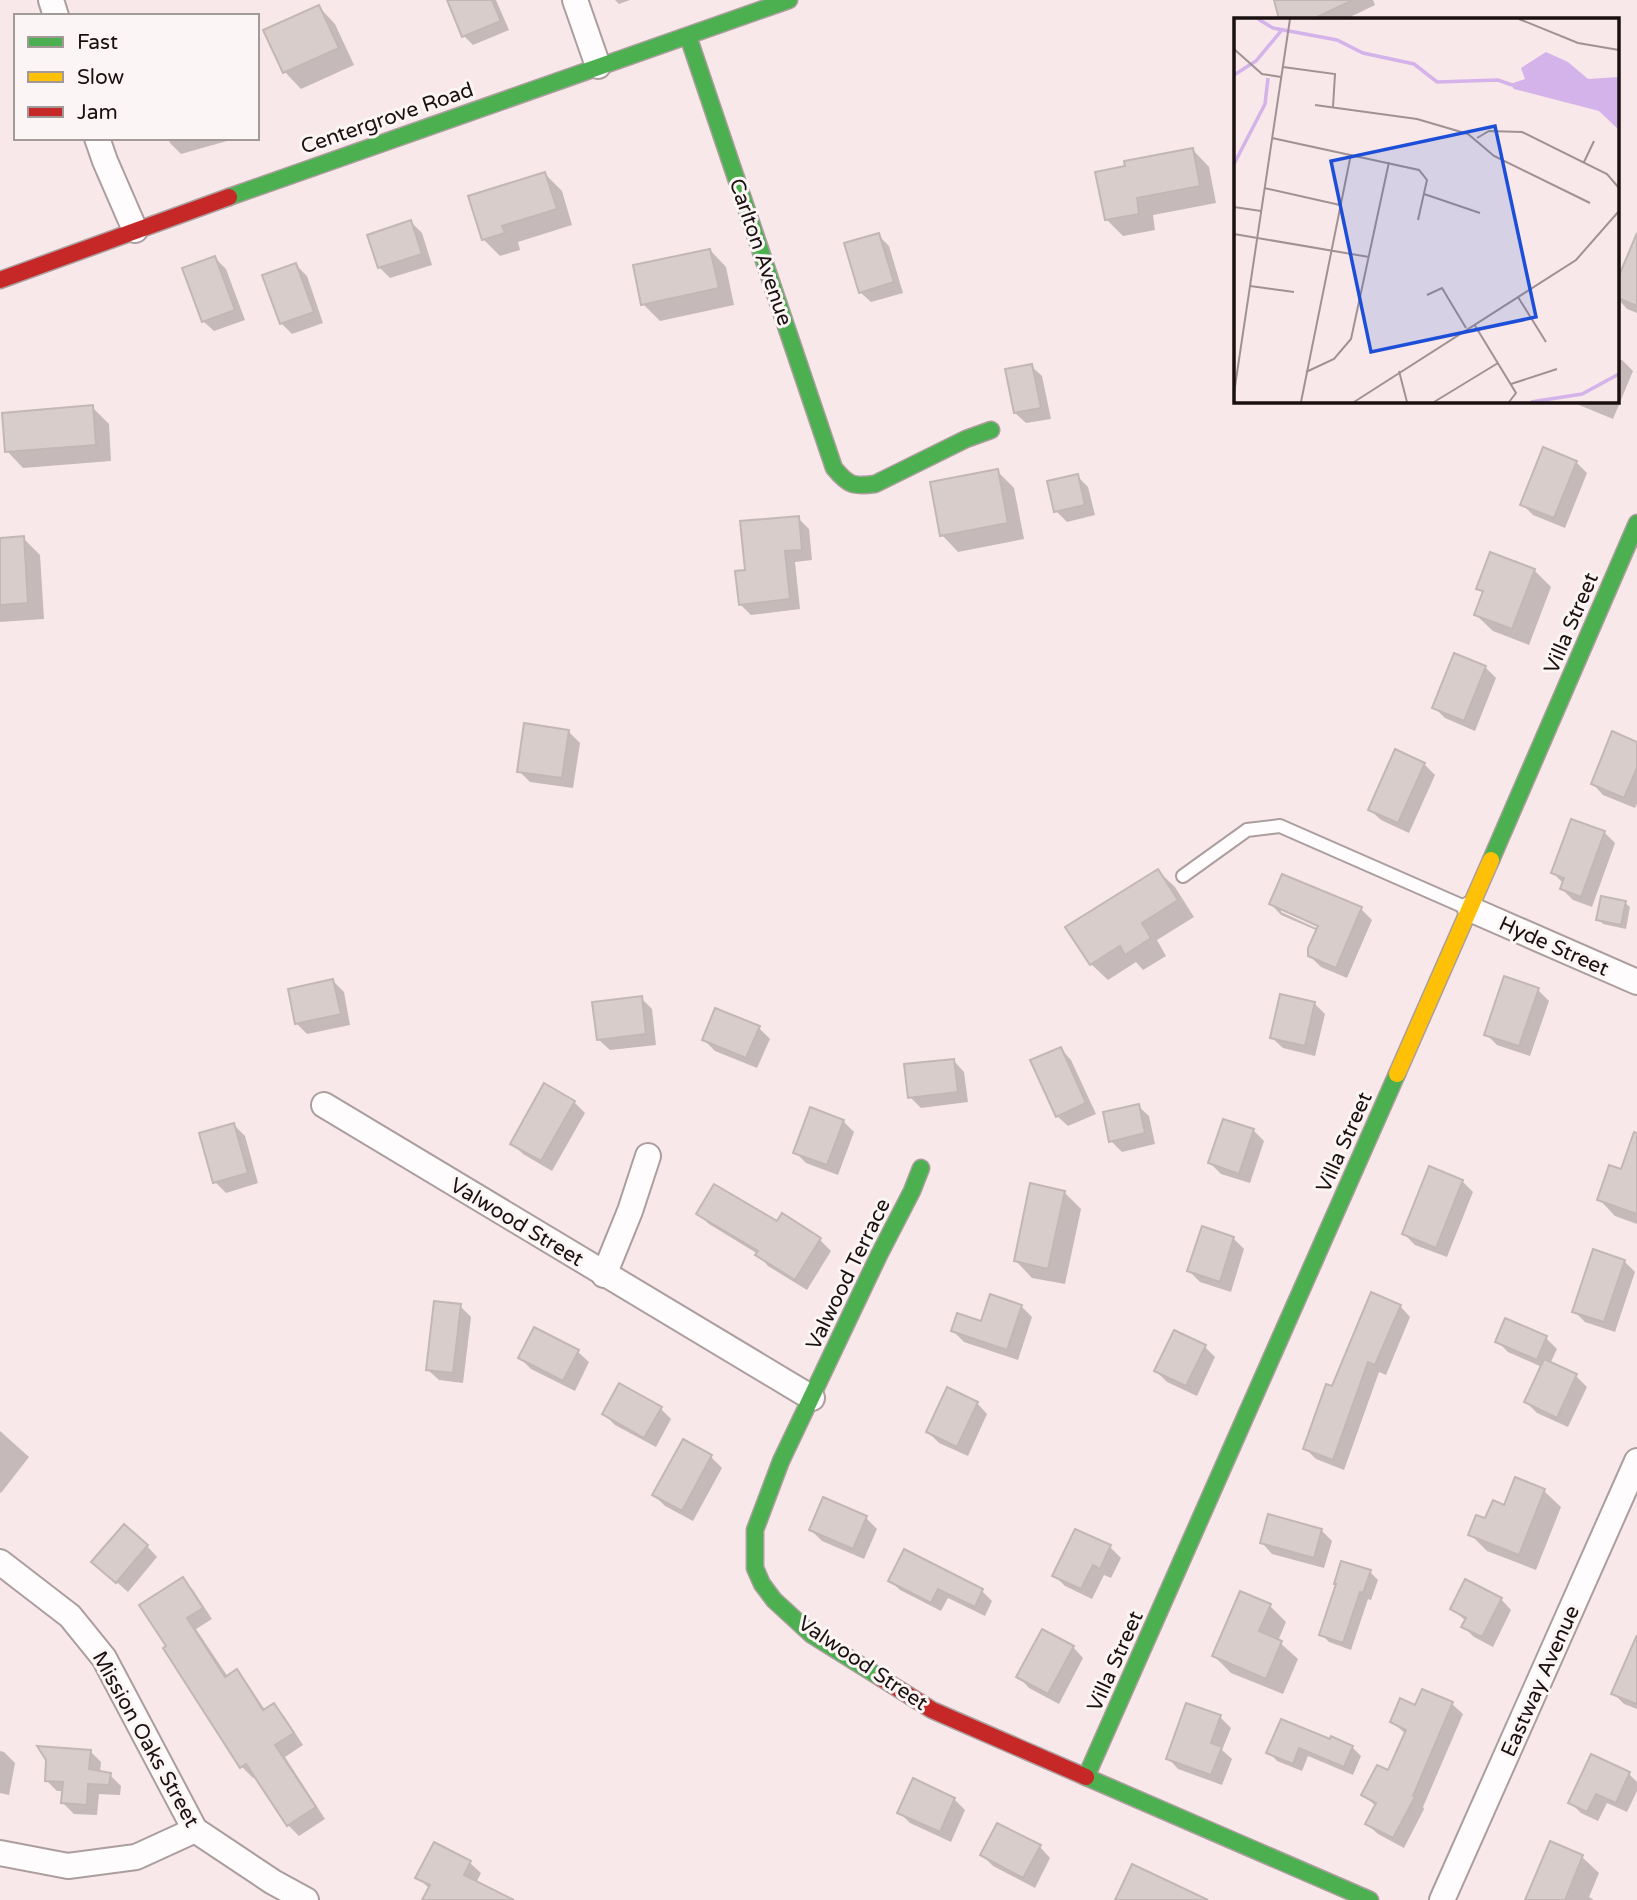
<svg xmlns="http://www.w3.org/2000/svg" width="1637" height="1900" font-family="'Varela Round',sans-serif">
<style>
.shadow{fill:#0003;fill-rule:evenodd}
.building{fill:#d9cdcb;stroke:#c3b7b5;stroke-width:2}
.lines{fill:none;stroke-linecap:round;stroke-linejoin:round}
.lane-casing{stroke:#ac9e9f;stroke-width:16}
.street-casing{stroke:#ac9e9f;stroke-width:28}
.fast-casing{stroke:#ac9e9f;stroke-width:19}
.slow-casing{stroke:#ac9e9f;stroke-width:19}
.jam-casing{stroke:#ac9e9f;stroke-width:19}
.lane{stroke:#fefcfc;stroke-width:12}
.street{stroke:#fefcfc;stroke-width:24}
.fast{stroke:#4caf50;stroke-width:16}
.slow{stroke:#ffc107;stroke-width:16}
.jam{stroke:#c62828;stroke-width:16}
.labels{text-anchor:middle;stroke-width:6;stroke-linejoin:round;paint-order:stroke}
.street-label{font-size:21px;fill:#1b1010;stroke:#fcf5f5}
.inset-river{fill:none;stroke:#d4b3ea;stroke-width:3.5}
.inset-road{fill:none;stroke:#a09292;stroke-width:2}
.view{fill:#1d4ed8;fill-opacity:0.15;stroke:#1d4ed8;stroke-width:3.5}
.inset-edge{fill:none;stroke:#1b1010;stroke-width:3.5}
</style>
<rect width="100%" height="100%" fill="#f8e8e9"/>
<g class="shadow">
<path d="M449,0h47l13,30 -36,15 -9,-9z"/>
<path d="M615,0h15l-11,4z"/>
<path d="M1276,0h97l2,5 -29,14h-65z"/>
<path d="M319,7l16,17 19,41 -53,24 -16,-17 -19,-41z"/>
<path d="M168,138h58l1,3 -46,13 -11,-11z"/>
<path d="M1193,150l16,17 7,36 -63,12 2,15 -32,6 -17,-17 21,-51z"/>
<path d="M545,174l17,17 10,34 -54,17 2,8 -20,6 -17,-17z"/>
<path d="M411,222l11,11 10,32 -42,13 -11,-11z"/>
<path d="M878,235l11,11 14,47 -32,9 -11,-10z"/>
<path d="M1637,237v76l-10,-4 -9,-10v-17z"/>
<path d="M710,250l16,17 8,38 -74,16 -17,-17z"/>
<path d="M215,258l11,11 19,51 -31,11 -11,-10z"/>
<path d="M296,265l11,11 16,47 -31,11 -11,-11z"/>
<path d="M1618,359l4,1 11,11 -20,48 -34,-14 -5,-4h44z"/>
<path d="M1031,366l11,10 9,43 -25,4 -11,-10z"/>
<path d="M92,407l17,17 2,37 -88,7 -16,-17z"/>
<path d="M1576,462l11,11 -22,55 -32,-13 -11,-11z"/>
<path d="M997,471l17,17 10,51 -66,13 -16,-17z"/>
<path d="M1077,476l11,11 7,28 -28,7 -11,-11z"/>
<path d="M798,518l11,11 3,31 -17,2 5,47 -49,6 -11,-11 7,-32z"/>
<path d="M23,538l17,17 4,64 -44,3v-82z"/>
<path d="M1534,570l17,17 -22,58 -36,-14 -17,-16 8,-21 -6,-6z"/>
<path d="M1485,667l11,11 -21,53 -30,-13 -11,-11z"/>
<path d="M569,732l11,11 -7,45 -43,-6 -11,-11z"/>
<path d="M1637,743v61l-2,4 -32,-13 -10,-11z"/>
<path d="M1424,764l11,11 -26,58 -28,-13 -11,-10z"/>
<path d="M1604,832l11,11 -23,64 -19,-7 -11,-11 2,-5 -11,-11z"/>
<path d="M1158,871l17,16 19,30 -37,23 9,16 -23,14 -7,-8 -28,18 -17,-16z"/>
<path d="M1283,876l78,33 11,11 -25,58 -26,-11 -11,-11 8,-25 -37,-16 -10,-11zM1281,908l46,20 -2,4 -44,-20z"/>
<path d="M1625,903l5,4 -4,22 -23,-5 -5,-5z"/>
<path d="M333,981l11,11 6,33 -43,9 -11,-11z"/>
<path d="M1538,990l11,11 -19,55 -33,-11 -11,-11z"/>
<path d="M641,998l11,11 4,36 -46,5 -11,-10z"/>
<path d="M1314,1003l11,11 -10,42 -32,-8 -11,-10z"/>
<path d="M759,1028l11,11 -13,29 -42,-17 -11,-11z"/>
<path d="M1061,1049l10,11 25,54 -28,12 -11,-10z"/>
<path d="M954,1061l10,11 4,30 -47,6 -11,-11z"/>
<path d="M574,1102l11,11 -33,58 -29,-17 -10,-10z"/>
<path d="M1138,1106l11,10 6,28 -33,8 -11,-11z"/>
<path d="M843,1121l11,11 -16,43 -32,-12 -11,-11z"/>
<path d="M234,1125l11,11 13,47 -32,10 -11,-11z"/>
<path d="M1253,1130l11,11 -14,42 -29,-9 -11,-11z"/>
<path d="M1637,1147v77l-22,-8 -16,-17 23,-28z"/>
<path d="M1462,1181l11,11 -26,65 -32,-12 -11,-11z"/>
<path d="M1064,1192l17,17 -16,75 -33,-6 -16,-17z"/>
<path d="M698,1214l79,10 6,-9 37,25 11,11 -24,39 -39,-24 -10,-12 -49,-30z"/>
<path d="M1233,1238l11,11 -13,43 -31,-10 -11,-11z"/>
<path d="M1624,1261l11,11 -20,60 -30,-10 -11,-11z"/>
<path d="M460,1306l11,11 -8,66 -24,-3 -11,-10z"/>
<path d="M1021,1306l11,11 -14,43 -54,-18 -11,-11 29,-8z"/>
<path d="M1400,1306l10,11 -24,58 -7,-3 -35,98 -28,-11 -11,-11 28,-59z"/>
<path d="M1546,1338l11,11 -7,15 26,12 11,11 -19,40 -31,-14 -11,-11 16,-35 -34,-15 -11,-11z"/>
<path d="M1204,1346l11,11 -18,39 -30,-14 -11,-11z"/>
<path d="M578,1352l11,10 -14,29 -44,-22 -11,-11z"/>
<path d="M977,1403l10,11 -19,42 -29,-13 -11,-11z"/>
<path d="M661,1409l10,10 -15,28 -41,-22 -11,-11z"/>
<path d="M0,1431l29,26 -28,36 -1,-1z"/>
<path d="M684,1442l27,15 11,11 -29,53 -28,-15 -11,-11z"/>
<path d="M1544,1491l17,16 -25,63 -49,-19 -17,-17 35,-27z"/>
<path d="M824,1500l42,18 11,11 -13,30 -42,-18 -11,-11z"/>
<path d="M1321,1530l11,11 -8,27 -52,-14 -10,-11z"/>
<path d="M147,1546l10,11 -29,35 -23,-20z"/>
<path d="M1110,1547l11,11 -10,20 -7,-3 -12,24 -27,-13 -10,-10z"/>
<path d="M1370,1572l8,8 -7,20 -3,-1 -17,51 -22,-8 -8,-8z"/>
<path d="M182,1579l11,11 19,29 -16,10 32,48 8,-5 11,11 18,27 9,-5 10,11 19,29 -18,12 40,62 -26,17 -11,-11 -32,-49 -3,2 -11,-11 -76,-119z"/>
<path d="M890,1580l92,11 10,10 -7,15 -37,-18 -7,13 -41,-21z"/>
<path d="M1501,1599l10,11 -18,37 -19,-10 -11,-11 3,-5 -14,-12z"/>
<path d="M1270,1606l16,16 -8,19 20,18 -15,35 -52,-21 -17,-17z"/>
<path d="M1073,1647l10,11 -24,46 -30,-16 -10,-11z"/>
<path d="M1637,1657v52l-13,-5 -11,-11z"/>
<path d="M1423,1691l29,13 11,10 -40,93 1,2 -20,39 -26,-14 -11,-10 9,-18 -13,-11 26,-22 17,-39 -14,-12 24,-15z"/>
<path d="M1220,1717l11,11 -9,22 10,9 -10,26 -44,-16 -10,-11z"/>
<path d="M1331,1741l21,6 9,9 -8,19 -45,-19 -6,15 -25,-10 -8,-9z"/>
<path d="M0,1751l4,1 11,11 -6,32 -9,-2z"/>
<path d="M90,1751l11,11 -1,11 10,2 11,11 -1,9 -21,-1 -2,21 -23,-1 -11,-11 1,-12h-7l-11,-11z"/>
<path d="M1629,1774l8,8v9l-10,21 -20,-9 -9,18 -17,-8 -11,-11z"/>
<path d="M954,1799l11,11 -14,32 -41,-19 -11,-11z"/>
<path d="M1040,1847l10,11 -15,30 -42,-22 -11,-11z"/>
<path d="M1582,1857l17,16 -10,24 5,3h-67z"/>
<path d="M470,1863l11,10 -5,10 34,17h-86l6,-11 -13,-12z"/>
</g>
<g class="building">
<path d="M447,0h45l9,21 -39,16z"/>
<path d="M1274,0h79l-40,19h-34z"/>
<path d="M319,5l20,43 -56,25 -20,-43z"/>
<path d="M1193,148l7,38 -63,12 2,16 -34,6 -10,-48 30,-6 -1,-5z"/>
<path d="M545,172l12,37 -55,17 3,7 -23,7 -14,-44z"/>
<path d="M411,220l11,34 -44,14 -11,-33z"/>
<path d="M879,233l15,49 -35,11 -15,-50z"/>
<path d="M1637,233v73l-19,-8v-20z"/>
<path d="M710,249l9,39 -78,17 -8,-40z"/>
<path d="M215,256l20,54 -33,12 -20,-54z"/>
<path d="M296,263l18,49 -34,12 -18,-49z"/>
<path d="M1032,364l9,44 -27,5 -9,-44z"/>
<path d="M93,405l3,40 -91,7 -3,-39z"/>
<path d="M1543,447l34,14 -23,57 -34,-13z"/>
<path d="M998,469l10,54 -68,13 -10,-54z"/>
<path d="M1078,474l7,31 -31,7 -7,-31z"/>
<path d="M799,516l3,34 -17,1 5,48 -51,6 -4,-34 10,-1 -5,-49z"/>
<path d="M24,536l4,67 -28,2v-67z"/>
<path d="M1490,552l45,17 -23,60 -38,-14 9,-24 -7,-2z"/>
<path d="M1454,653l32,13 -22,55 -32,-13z"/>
<path d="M524,723l45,7 -7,48 -45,-6z"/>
<path d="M1612,731l25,11v26l-13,30 -33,-14z"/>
<path d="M1395,749l30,14 -27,60 -30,-13z"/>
<path d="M1571,819l34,12 -24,66 -21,-8 4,-11 -13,-5z"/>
<path d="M1158,869l20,31 -36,23 9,15 -26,17 -5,-9 -30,19 -25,-38z"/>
<path d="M1282,874l80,33 -26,61 -28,-12v-8l10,-22 -49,-22z"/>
<path d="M1601,896l25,5 -5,24 -25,-5z"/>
<path d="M1504,976l35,12 -20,58 -35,-11z"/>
<path d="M333,979l8,35 -46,10 -7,-35z"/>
<path d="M1280,994l35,8 -10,44 -35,-8z"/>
<path d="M642,996l4,38 -49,6 -5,-38z"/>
<path d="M715,1008l45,18 -14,32 -44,-18z"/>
<path d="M1061,1047l25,56 -30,14 -26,-57z"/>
<path d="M954,1059l4,33 -50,6 -4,-34z"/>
<path d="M544,1083l31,18 -34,60 -31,-17z"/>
<path d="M1139,1104l6,29 -36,9 -6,-30z"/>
<path d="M810,1107l34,13 -17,45 -34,-12z"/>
<path d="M1223,1119l31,10 -15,45 -31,-11z"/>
<path d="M234,1123l14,50 -35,10 -14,-50z"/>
<path d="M1634,1132l3,1v81l-40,-14 12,-35 12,4z"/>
<path d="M1429,1166l34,14 -27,68 -34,-14z"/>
<path d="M1030,1183l35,8 -17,78 -34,-8z"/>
<path d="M714,1184l63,37 5,-8 39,25 -26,42 -40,-25 3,-4 -62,-37z"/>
<path d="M1202,1226l32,11 -14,45 -33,-11z"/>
<path d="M1593,1249l32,11 -21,62 -32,-10z"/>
<path d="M1371,1292l30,13 -26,60 -7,-3 -35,98 -30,-11 23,-65 6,2z"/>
<path d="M990,1294l32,11 -15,45 -56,-19 6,-18 24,8z"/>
<path d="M434,1301l27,3 -8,69 -27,-3z"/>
<path d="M1505,1318l42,18 -10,24 -42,-18z"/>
<path d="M534,1327l45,23 -16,31 -45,-23z"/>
<path d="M1174,1330l32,15 -20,41 -32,-15z"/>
<path d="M1544,1359l33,15 -20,44 -33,-16z"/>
<path d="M619,1383l43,24 -18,31 -42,-24z"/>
<path d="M947,1387l31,15 -21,45 -31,-15z"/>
<path d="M683,1439l29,16 -30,56 -30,-16z"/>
<path d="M1515,1477l30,12 -26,66 -51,-20 8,-20 9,3 8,-18 11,5z"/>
<path d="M823,1497l44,19 -14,33 -44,-19z"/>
<path d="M1268,1514l54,15 -8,29 -54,-15z"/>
<path d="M124,1524l24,21 -32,38 -25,-21z"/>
<path d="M1075,1529l36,16 -11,24 -7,-4 -12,24 -29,-13z"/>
<path d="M904,1549l79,40 -8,18 -37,-18 -7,14 -43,-22z"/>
<path d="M1341,1561l30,9 -8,23 -3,-1 -17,51 -24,-8 17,-51h-2z"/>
<path d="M183,1577l20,31 -16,10 38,59 12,-8 26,41 11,-7 20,30 -19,12 41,62 -29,19 -41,-62 -6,4 -77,-120 3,-2 -27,-41z"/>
<path d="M1465,1579l37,19 -20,39 -21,-10 5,-9 -16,-9z"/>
<path d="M1240,1591l31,13 -12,27 23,10 -16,38 -54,-23z"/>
<path d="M1042,1629l32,17 -26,48 -32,-17z"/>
<path d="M1637,1635v69l-26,-10z"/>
<path d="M1422,1689l31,13 -40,94 2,1 -22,41 -28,-14 11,-21 -15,-8 16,-30 11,5 18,-40 -16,-8 10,-24 15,7z"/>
<path d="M1186,1703l35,12 -10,28 11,4 -11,28 -45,-16z"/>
<path d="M1281,1719l49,20 1,-3 22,10 -9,21 -45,-19 -6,16 -27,-11z"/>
<path d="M37,1746l54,4 -2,19 22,4 -2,12 -21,-1 -1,21 -26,-2 2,-21 -18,-1 1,-21z"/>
<path d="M1591,1754l39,18 -14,31 -20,-9 -9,18 -19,-9z"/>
<path d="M913,1778l42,20 -15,34 -43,-19z"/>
<path d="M997,1823l44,22 -18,33 -43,-23z"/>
<path d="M1550,1841l33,14 -18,45h-40z"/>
<path d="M434,1842l37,19 -7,14 50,25h-92l8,-15 -15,-7z"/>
<path d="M1132,1864l76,36h-93z"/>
</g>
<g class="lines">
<g class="lane-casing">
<path id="lane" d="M1183,876l64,-46 33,-4 187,82"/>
</g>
<g class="street-casing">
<g id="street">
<path d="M51,0l5,16"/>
<path d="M575,0l23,66"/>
<path d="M97,138l8,23 30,69"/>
<path d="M1470,909l167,73"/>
<path d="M324,1105l488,293"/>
<path d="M604,1275l26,-64 18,-55"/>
<path d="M0,1562l70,54 34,42 91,172 78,52 33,18"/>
<path d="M0,1853l68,13 68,-9 59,-27"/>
<path d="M1442,1900l195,-439"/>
</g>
</g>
<g class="fast-casing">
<g id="fast">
<path d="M688,36l146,432c14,17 19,19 41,16l91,-45 25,-9"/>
<path d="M229,197l560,-197"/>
<path d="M1491,860l146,-337"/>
<path d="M881,1678l-69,-43 -38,-35 -12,-16 -7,-16v-38l26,-69 98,-206 33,-64 9,-23"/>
<path d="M1086,1777l284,123"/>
<path d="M1086,1777l311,-703"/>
</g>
</g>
<g class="slow-casing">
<path id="slow" d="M1397,1074l94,-214"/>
</g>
<g class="jam-casing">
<g id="jam">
<path d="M0,280l229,-83"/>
<path d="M881,1678l51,32 154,67"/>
</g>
</g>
<use href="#lane" class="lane"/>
<use href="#street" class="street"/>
<use href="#fast" class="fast"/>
<use href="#slow" class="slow"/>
<use href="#jam" class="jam"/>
</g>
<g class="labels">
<g class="street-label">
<text transform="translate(387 118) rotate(-19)" y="7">Centergrove Road</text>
<text transform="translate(761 252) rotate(71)" y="7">Carlton Avenue</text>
<text transform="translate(1571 623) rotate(-67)" y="7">Villa Street</text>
<text transform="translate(1554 946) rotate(24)" y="7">Hyde Street</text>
<text transform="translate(1344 1142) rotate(-66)" y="7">Villa Street</text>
<text transform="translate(517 1222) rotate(31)" y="7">Valwood Street</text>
<text transform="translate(848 1274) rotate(-64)" y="7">Valwood Terrace</text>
<text transform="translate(1115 1661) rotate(-66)" y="7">Villa Street</text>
<text transform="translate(863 1663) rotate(34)" y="7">Valwood Street</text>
<text transform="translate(1540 1681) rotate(-66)" y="7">Eastway Avenue</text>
<text transform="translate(146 1739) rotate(61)" y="7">Mission Oaks Street</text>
</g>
</g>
<g transform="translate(1234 18)">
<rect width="385" height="385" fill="#f8e8e9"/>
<path d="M312,34l22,10 20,17 31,-2v53l-20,-19 -85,-22 -4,-5 15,-5 -4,-11z" fill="#d4b3ea"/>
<path class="inset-river" d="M24,1l15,9 64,12 26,13 51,11 23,18 61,-2 14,5M0,57l22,-14 25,-30M0,146l31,-60 3,-26M297,384l51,-8 37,-20"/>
<path class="inset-road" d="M285,1l59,24 41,7M0,31l28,25 19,3M49,49l52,7 -2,33M81,87l102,14 51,15 26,22 96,47M38,120l147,32 8,10 -9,40M243,120l12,-7 33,1 85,42 12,14M350,144l10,-21M30,170l76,17M190,176l56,19M0,189l27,4M0,216l135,23M16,268l44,6M193,277l15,-7 24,40M284,279l28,45M240,306l42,69 -7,9M165,353l8,31M72,354l28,-13 17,-20 38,-177M277,366l46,-15M0,375l56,-374M67,384l50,-248M120,384l222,-142 43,-49M200,384l64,-39"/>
<path class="view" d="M261,108l41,191 -165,35 -40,-191z"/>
<rect width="385" height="385" class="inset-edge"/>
</g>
<rect x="14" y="14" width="245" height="126" fill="#fcf5f5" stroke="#a29999" stroke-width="2"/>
<rect x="28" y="37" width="35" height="10" fill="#4caf50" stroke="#a29999" stroke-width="2"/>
<text x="77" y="49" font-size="21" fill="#1b1010">Fast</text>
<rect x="28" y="72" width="35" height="10" fill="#ffc107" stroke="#a29999" stroke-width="2"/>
<text x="77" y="84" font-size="21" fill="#1b1010">Slow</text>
<rect x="28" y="107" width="35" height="10" fill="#c62828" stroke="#a29999" stroke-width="2"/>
<text x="77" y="119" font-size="21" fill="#1b1010">Jam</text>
</svg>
